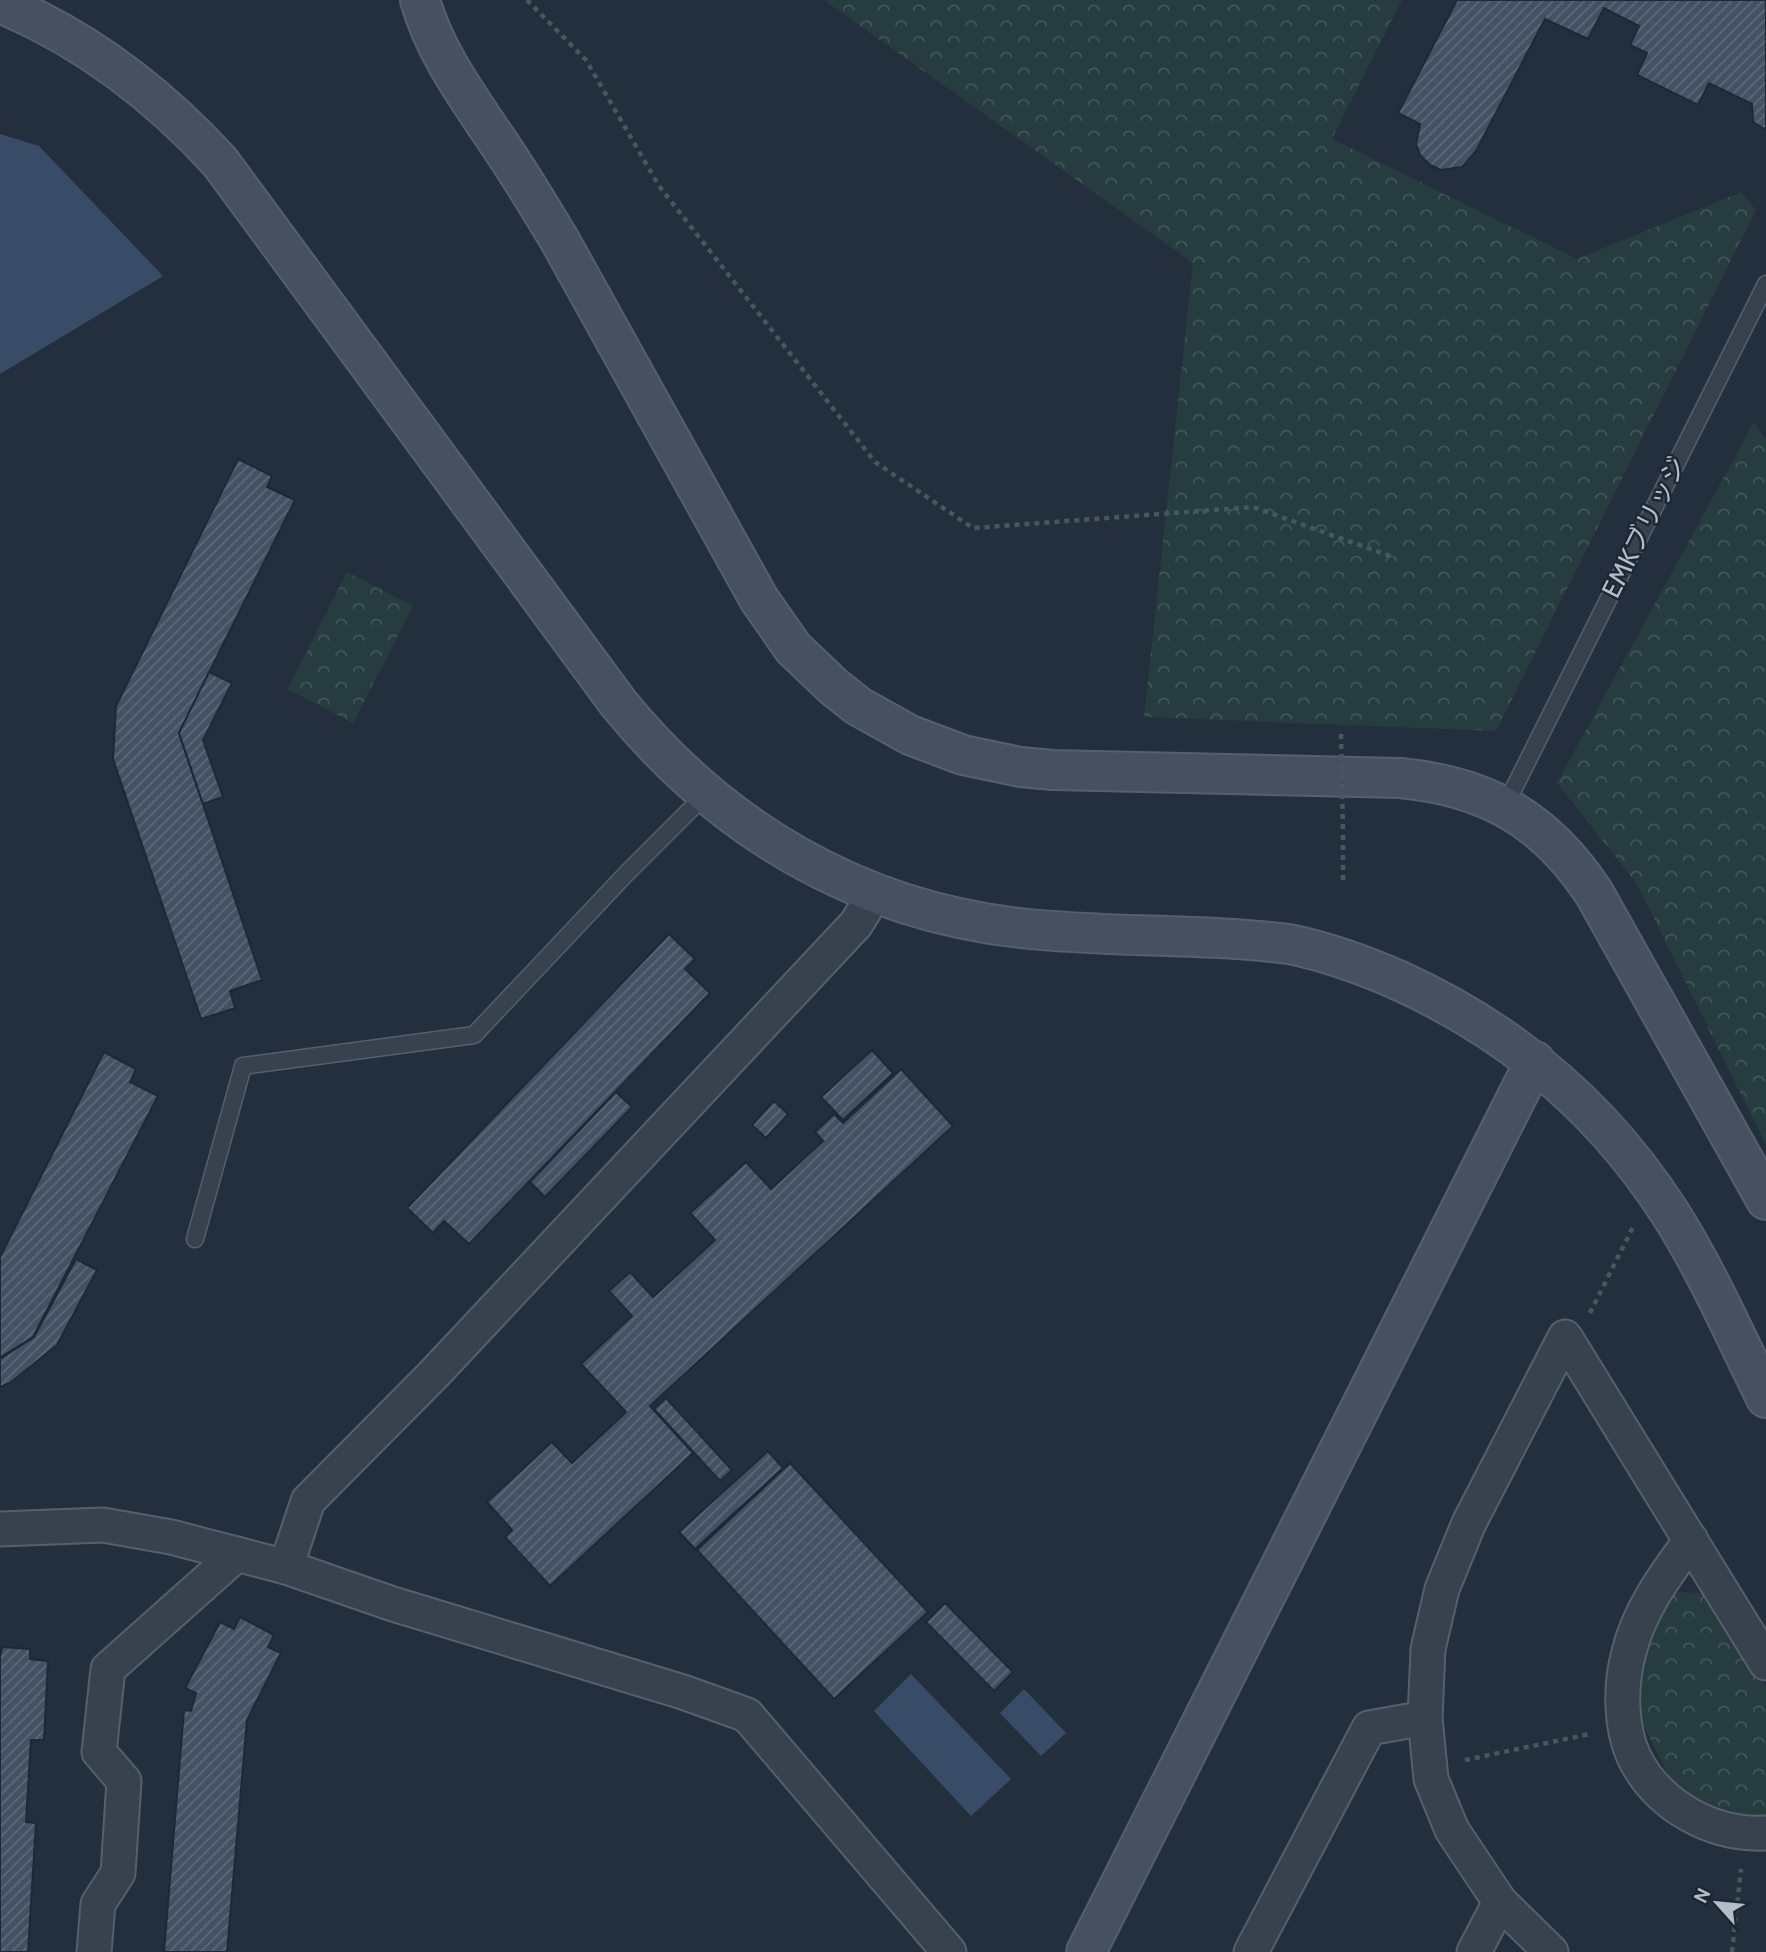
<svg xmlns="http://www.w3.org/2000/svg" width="1766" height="1952" font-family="Cabin,'Noto Sans JP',sans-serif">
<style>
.forest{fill:url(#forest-crowns)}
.water{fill:#394c67}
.building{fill:url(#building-hatch);stroke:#1f2835;stroke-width:2}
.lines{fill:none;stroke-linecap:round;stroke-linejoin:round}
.lane-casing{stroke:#565f6c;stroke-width:19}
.street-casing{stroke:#565f6c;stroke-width:37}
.secondary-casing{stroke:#565f6c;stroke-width:42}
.path{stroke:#44595c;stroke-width:4.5;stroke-dasharray:5 5;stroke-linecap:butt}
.lane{stroke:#38414e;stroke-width:16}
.street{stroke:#38414e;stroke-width:33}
.secondary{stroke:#465061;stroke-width:38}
.path-bridge{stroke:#44595c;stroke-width:4.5;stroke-dasharray:5 5;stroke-linecap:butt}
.labels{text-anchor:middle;stroke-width:5;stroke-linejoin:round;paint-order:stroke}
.street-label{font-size:26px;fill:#b4bcc9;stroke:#1d2633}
</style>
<defs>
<pattern id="forest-crowns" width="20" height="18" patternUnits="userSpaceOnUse" patternTransform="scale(1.75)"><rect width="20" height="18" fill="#263c3f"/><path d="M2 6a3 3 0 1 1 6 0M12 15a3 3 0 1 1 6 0" fill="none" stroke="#435659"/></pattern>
<pattern id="building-hatch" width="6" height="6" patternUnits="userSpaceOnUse" patternTransform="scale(1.75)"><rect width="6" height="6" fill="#455162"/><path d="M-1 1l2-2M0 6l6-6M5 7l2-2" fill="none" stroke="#5d6877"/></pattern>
</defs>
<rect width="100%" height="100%" fill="#242f3e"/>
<g class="forest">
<path d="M824,0h578l-70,139 245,120 164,-67 15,18 -260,521 -352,-14 49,-454z"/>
<path d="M1754,422l12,18v705l-129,-261 -80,-101z"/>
<path d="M347,572l66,34 -60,117 -65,-34z"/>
<path d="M1670,1592l33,1 63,94v132l-15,1 -45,-13 -35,-26 -29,-59 -1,-70z"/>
</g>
<g class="water">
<path d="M0,134l39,12 124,130 -163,98z"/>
<path d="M911,1674l100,105 -40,37 -97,-105z"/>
<path d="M1024,1689l42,44 -25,23 -41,-43z"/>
</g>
<g class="building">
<path d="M1457,0h309v130l-13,-8 -1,-18 -43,-21 -11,22 -61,-30 10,-22 -17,-8 9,-19 -35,-18 -16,31 -43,-20 -69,132 -14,16 -21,3 -11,-5 -10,-10 -4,-11 4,-20 -22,-11z"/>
<path d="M238,459l34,17 -5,11 28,13 -116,233 83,247 -32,11 5,17 -34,11 -88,-260 3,-53z"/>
<path d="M209,672l23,11 -29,57 20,57 -20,7 -24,-71z"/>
<path d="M669,934l26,25 -10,10 25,24 -241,251 -25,-23 -11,12 -26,-25z"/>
<path d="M872,1050l21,23 -50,47 -22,-23z"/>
<path d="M104,1052l32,17 -6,13 28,14 -125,241 -33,21v-101z"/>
<path d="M901,1069l52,57 -303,280 43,47 -143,133 -45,-49 7,-7 -25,-28 65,-60 20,21 54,-51 -45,-48 51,-48 -23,-25 21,-19 23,25 62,-57 -25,-27 56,-51 25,27 52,-48 -8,-9 19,-18 9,9z"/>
<path d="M616,1092l16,15 -87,90 -15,-15z"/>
<path d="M774,1101l14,13 -22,24 -14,-13z"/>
<path d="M76,1259l21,11 -40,75 -47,38 -10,4v-28l34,-22z"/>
<path d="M666,1398l66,72 -12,11 -66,-72z"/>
<path d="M768,1451l15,17 -88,81 -16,-17z"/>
<path d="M790,1463l138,149 -94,87 -137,-149z"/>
<path d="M945,1603l68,69 -19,19 -68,-69z"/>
<path d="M240,1617l34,18 -6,12 13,6 -34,67 -20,232h-63l20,-242 7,1 5,-18 -11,-5 35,-66 14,7z"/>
<path d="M2,1647l28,2v10l18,2 -4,79h-13l-5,82 10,1 -8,129h-28v-295z"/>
</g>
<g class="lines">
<g class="lane-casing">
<g id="lane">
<path d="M1505,806l261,-522"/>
<path d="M195,1239l48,-173 231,-31 152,-161 80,-80"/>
</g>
</g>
<g class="street-casing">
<g id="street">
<path d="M0,1529l103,-4 68,12 115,30 107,37 290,88 64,23 202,237"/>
<path d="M1691,1540c-25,34 -52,70 -62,112 -9,32 -9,75 5,105 24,49 79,79 132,76"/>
<path d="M286,1567l22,-66 125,-126 423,-451 19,-31"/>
<path d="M94,1952l4,-48 20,-31 6,-92 -25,-29 9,-83 129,-115"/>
<path d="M1251,1952l118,-224 56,-10"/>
<path d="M1474,1952l26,-50"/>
<path d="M1551,1952l-51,-50 -48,-72 -21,-51 -6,-61 3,-69 14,-60 27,-66 96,-186 201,326"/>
</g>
</g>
<g class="secondary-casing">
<g id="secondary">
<path d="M420,0c15,53 48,97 78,142 22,32 41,64 61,97l200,360 34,49 41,39 24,19 52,29 53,20 57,12 33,3 347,8c87,8 146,42 194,115l172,307"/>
<path d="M0,3c86,36 157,90 220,159l399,542c103,126 239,206 401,224 89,10 180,5 269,16 39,8 75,21 111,37 112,51 204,129 270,232 37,58 65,123 96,185"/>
<path d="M1086,1952l449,-891"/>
</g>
</g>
<g class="path">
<path d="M527,0l59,60 73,126 216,276 98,66 280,-21 143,51"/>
<path d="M1343,880v-46"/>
<path d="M1590,1313l43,-86"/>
<path d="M1465,1760l125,-26"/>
<path d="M1732,1952l9,-83"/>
</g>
<use href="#lane" class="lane"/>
<use href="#street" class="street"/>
<use href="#secondary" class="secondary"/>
<path class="path-bridge" d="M1341,734l2,100"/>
</g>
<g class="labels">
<g class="street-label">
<text transform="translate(1644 527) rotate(-63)" y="9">EMKブリッジ</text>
</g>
</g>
<g transform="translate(1717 1903) rotate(297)" stroke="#1d2633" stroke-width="5" paint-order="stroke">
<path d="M0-5L12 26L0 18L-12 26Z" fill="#b4bcc9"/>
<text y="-10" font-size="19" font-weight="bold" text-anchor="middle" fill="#b4bcc9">N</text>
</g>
</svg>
